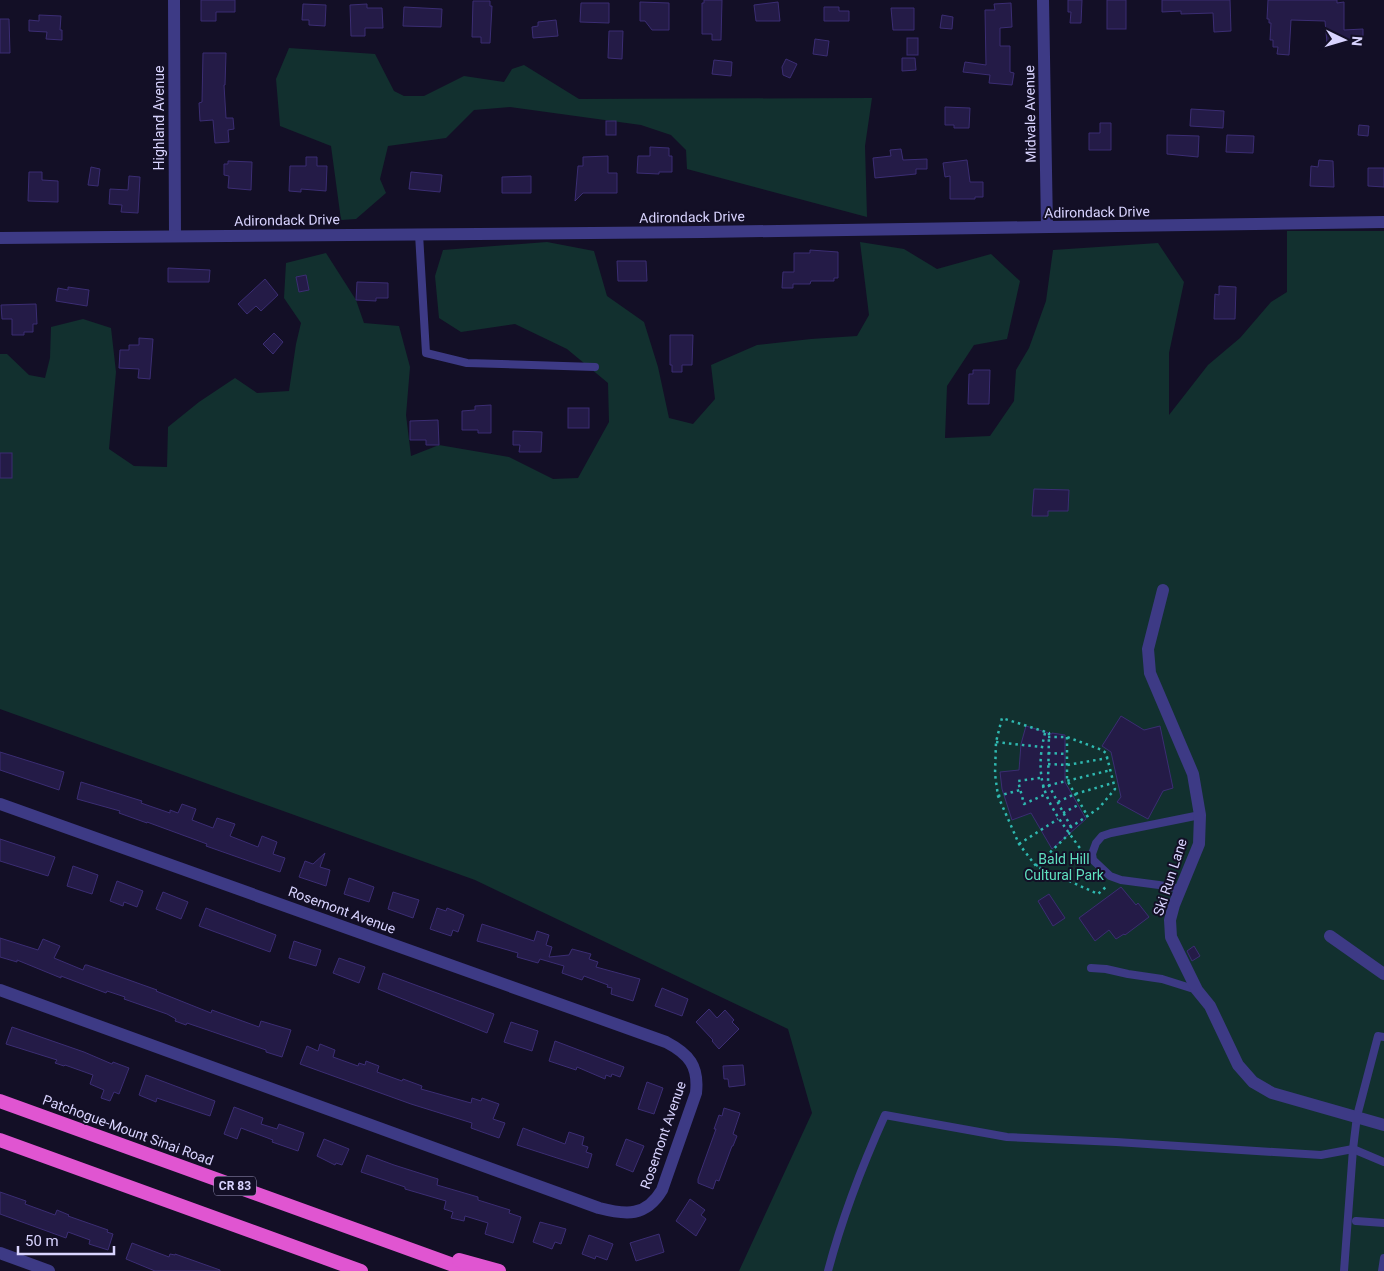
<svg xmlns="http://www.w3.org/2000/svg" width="1384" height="1271" font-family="Roboto,sans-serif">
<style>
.green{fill:#12302f}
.building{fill:#241b47;stroke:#3b2d73}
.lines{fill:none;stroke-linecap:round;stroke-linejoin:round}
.path{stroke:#2fb8b0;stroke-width:2.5;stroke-dasharray:2.5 4;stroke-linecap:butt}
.service{stroke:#3d3a85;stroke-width:8}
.minor{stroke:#3d3a85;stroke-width:12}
.trunk{stroke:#e055d1;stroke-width:14}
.labels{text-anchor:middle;stroke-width:4;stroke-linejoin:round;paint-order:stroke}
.shield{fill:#130f26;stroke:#9e99be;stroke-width:1}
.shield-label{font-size:12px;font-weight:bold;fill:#d9d4ff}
.street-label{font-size:14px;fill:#d9d4ff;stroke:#130f26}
.park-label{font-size:14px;fill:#5fe0c0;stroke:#130f26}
</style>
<rect width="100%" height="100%" fill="#130f26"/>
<g class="green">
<path d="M289,48l86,6 19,37 10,5h20l40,-20 40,6 8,-13 12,-4 55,34 293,-1 -7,48 2,71 -180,-48 -1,-19 -15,-15 -30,-10 -131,-18 -36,3 -28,28 -58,8 -8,33 6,14 -30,26 -15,1 -10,-74 -51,-20 -4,-47z"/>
<path d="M1287,231h97v1040h-645l73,-158 -24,-84 -313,-149 -475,-171v-355h7l22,21 16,3 5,-20 1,-31 32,-8 28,9 5,44 -7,77 25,17 33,1 1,-40 31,-25 36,-24 22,15 32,-2 7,-47 5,-21 -17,-25 2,-35 40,-10 30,47 8,23 35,3 11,41 -4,48 5,41 28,-11 70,12 44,22 25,-1 31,-56 -1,-39 -41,-34 -52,-25 -54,8 -22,-14 -4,-42 8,-26 104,-8 47,9 13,45 37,26 14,45 11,51 24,6 22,-25 -4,-34 46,-20 54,-6 46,-3 12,-21 -9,-73 44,7 33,20 54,-15 29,27 -13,58 -33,6 -27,41 -2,52 45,-2 24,-35 2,-31 13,-22 17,-47 7,-51 105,-7 26,39 -15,71v62l39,-50 32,-27 31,-36 16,-10z"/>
</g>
<g class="building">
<path d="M201,0h34v12h-19v9h-15z"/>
<path d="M704,0h18l-1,40h-9v-6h-10v-31h2z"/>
<path d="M1068,0h14l-1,23h-11l1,-11h-3z"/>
<rect x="1107" y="0" width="19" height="29"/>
<path d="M1162,0h68l1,31 -17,1 -1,-19 -32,1v-3l-19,1z"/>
<path d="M1268,0h69v3l7,-1v28l19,-1v11l-24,1v2h-12l-2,-22 -34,-1 -2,35 -12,-1 1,-7h-5v-7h-3l1,-17h-2v-4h-2z"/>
<path d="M473,1h17v5h2l-2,37h-9v-6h-9z"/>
<path d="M640,2l29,1v27h-17l-7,-9h-5z"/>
<path d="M778,2l2,19h-24l-2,-16z"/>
<path d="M581,3h28v20l-29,-1z"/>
<path d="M1011,3l1,24 -12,1v18h10v26l4,1 -2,12 -23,-2 1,-8 -27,-3 2,-10 21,3 -1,-55h10l-1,-6z"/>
<path d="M303,4l23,1 -1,21 -16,-1v-5h-7z"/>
<path d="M367,4v4h15l1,20h-18v8h-14l-1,-31z"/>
<path d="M404,7l38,2 -1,18 -38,-1z"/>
<path d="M824,7h15v4h10v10h-25z"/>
<path d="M891,8h23v22h-21z"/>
<path d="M39,15l22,1 -1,14h2v10l-16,-1 1,-7 -18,-1v-11l10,1z"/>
<path d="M942,15l11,2 -1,12 -12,-1z"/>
<path d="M0,19h9l1,34h-10z"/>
<path d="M556,20l2,16 -25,2 -1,-11 6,-1v-4z"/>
<path d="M609,31h14l-1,28 -14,-1z"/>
<rect x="907" y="38" width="11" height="17"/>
<path d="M815,39l14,2 -2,15 -14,-2z"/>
<path d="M203,53h23l-1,32h-1l2,33h7l1,11 -6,1 1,12 -14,1 -2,-23 -13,1 -1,-18 3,-1z"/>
<path d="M902,58h13l1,12 -14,1z"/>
<path d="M786,59l11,5 -7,14 -7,-3 -1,-8z"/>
<path d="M714,60l18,2 -1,14 -19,-2z"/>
<path d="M945,107l25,1 -1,20h-15v-3h-9z"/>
<path d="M1191,109l33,2 -1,17 -33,-2z"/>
<rect x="606" y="121" width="10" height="14"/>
<path d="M1100,123h11v27h-22v-17h11z"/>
<path d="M1359,125l10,1 -1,10 -10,-1z"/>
<path d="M1167,135l32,1 -1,21 -31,-3z"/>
<path d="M1227,135l27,1 -1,17 -27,-1z"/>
<path d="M650,147l19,1v8h3v16h-13v2l-22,-1 1,-17h12z"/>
<path d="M901,149l2,11 24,-1v10h-11v5l-41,4 -2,-20 18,-2 -1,-6z"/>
<path d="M608,156v17h9v20h-34l-8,8 3,-35h5v-9z"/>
<path d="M306,157h11v9h10l-1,25 -25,-2v3l-12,-1 1,-25h16z"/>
<path d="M967,160l3,22h13v15h-8v2h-25v-23l-5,1 -2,-14z"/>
<path d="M1319,160l14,1 1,26 -24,-1 1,-20 7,1z"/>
<path d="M228,161l24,1 -1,28 -23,-2 1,-12 -5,-1v-11h4z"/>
<path d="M91,167l9,2 -2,17 -10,-1z"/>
<path d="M1368,168h16v19l-16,-1z"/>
<path d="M29,172h13v8l16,1v21l-30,-1z"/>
<path d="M411,172l31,3 -2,17 -31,-3z"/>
<path d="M129,176l11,1 -2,36 -17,-1 1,-7 -13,-1 1,-15 18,1z"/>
<path d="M531,176v17h-29v-16z"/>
<path d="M810,250l28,2v26h-4v3h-23l-1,3h-17v4h-11l1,-16h11v-19h16z"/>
<path d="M617,261h29l1,20h-29z"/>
<path d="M168,268l42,2 -1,12h-41z"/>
<path d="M306,275l3,15 -10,2 -3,-15z"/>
<path d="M265,279l13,16 -17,16 -5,-5 -9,8 -9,-10z"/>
<path d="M357,282l31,1v15h-12v3l-20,-1z"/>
<path d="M1219,286l17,1 -1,32h-21l1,-25 4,1z"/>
<path d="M68,287l21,3 -2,16 -31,-5 2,-13 10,2z"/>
<path d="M36,304l1,20h-4v8h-9v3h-12v-16h-10l-1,-14z"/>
<path d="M274,333l9,9 -10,12 -10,-10z"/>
<path d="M670,335h23l-1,30h-10v7h-10v-7h-2z"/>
<path d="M139,338l14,1 -3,40 -12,-1 1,-9 -20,-1 1,-18h9v-5h10z"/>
<path d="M973,370h17l-1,34h-21l1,-30h4z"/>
<path d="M491,405v28h-13v-3h-16v-19l13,-1v-4z"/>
<rect x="568" y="408" width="21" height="20"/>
<path d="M438,420l1,25h-13v-5h-16v-19z"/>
<path d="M513,431l29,1 -1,20h-22l1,-7h-7z"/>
<rect x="0" y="453" width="12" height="25"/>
<path d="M1034,489l35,1 -1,21h-20v5h-16z"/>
<path d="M1121,716l23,14 16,-4 13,62 -10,3 -15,28 -31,-17 4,-5 -10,-45 -9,-6z"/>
<path d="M1026,726l26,8v-1l13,2v47l21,37 -34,30 -21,-36 -19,7 -10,-31 -2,-17 19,-2 2,-26z"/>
<path d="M0,752l64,20 -5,18 -59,-20z"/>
<path d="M81,782l61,19 -1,2 29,10v-3l8,3 4,-9 14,5 -4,11 21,8 4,-10 18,6 -5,12 28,11 4,-11 15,6 -4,12 12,4 -5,14 -74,-26 1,-2 -60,-22v1l-28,-10 1,-2 -43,-12z"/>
<path d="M0,839l55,18 -7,19 -48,-15z"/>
<path d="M325,853l-5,14 10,3 -4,16 -27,-9 6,-16 8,3z"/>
<path d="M73,866l25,9 -6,19 -25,-8z"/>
<path d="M349,878l25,9 -5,15 -25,-8z"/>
<path d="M117,881l26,10 -6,16 -13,-5 -1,4 -13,-5z"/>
<path d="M1121,887l15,18 2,-2 11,14 -24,18 -1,-1 -8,5 -7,-9 -14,11 -16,-23z"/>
<path d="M163,892l25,10 -7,17 -25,-10z"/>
<path d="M393,892l26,8 -6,18 -25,-9z"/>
<path d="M1049,894l16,24 -12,8 -15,-25z"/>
<path d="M206,908l70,27 -6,17 -71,-26z"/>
<path d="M437,908l9,3 1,-3 17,7 -6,17 -5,-2 -2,6 -21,-7z"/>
<path d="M482,924l52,17 3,-10 12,4 -3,10 6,2 -3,10 20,-2 3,-6 19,5 -2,5 9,3 -2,5 44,12 -7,22 -22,-7 1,-6 -5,-1 1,-2 -24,-9 -2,4 -20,-7 2,-7 -24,-7 -2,4 -21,-6 1,-4 -41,-12z"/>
<path d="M0,938l38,12 5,-11 17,7 -6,12 29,12 2,-5h2l70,25 -1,1 55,22 1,-3 47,17 2,-6 30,9 -9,27 -16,-5v-2l-79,-27 -1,2 -11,-4 1,-2 -9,-5 -43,-15 1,-2 -18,-6 -1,2 -45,-17v2l-44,-18v2l-17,-5z"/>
<path d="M294,941l27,9 -5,16 -27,-8z"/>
<path d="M1194,946l6,10 -8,5 -5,-10z"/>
<path d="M339,958l26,9 -6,16 -26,-10z"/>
<path d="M383,973l111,41 -7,19 -109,-44z"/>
<path d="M662,988l26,11 -6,17 -27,-10z"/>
<path d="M709,1009l8,9 8,-8 9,10 -2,2 7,7 -20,20 -7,-8 1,-1 -17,-18z"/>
<path d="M511,1022l27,9 -6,20 -28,-9z"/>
<path d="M12,1027l72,25 28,12 1,-2 16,6 -10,26 -5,-2 -4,9 -9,-3 3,-8 -14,-6 3,-9 -28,-10 -1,1 -9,-3 2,-3 -51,-16z"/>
<path d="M555,1041l69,26 -4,10 -8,-3 -1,3 -5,-2 -1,4 -28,-12 -1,3 -27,-9z"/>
<path d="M320,1044l15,6 -2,7 25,9 1,-3 6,2 1,-4 13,5 -2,6 25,9 1,-2 19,7 -1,3 50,14 1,-5 9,3 1,-3 17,6 -6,15 12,4 -6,15 -28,-10 1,-5 -61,-19 -111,-40 7,-18 11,5z"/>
<path d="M743,1065l2,20 -16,2 -1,-8h-4l-1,-13z"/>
<path d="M146,1075l69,26 -5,15 -53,-18 -1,4 -17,-7z"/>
<path d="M647,1082l16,6 -9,26 -16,-5z"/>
<path d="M234,1107l29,11 -2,6 16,5 2,-5 25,9 -6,18 -26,-9 1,-2 -32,-12 -4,11 -13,-5z"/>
<path d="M724,1108l16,5 -7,21 4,2 -4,10h-1l-13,35 -3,-1 -3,9 -15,-6v-4l18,-50h-2l5,-14 3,1z"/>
<path d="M523,1128l42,16 4,-12 15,5 -2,8 6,2 -2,5 6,2 -4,14 -71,-23z"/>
<path d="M324,1139l25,10 -7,16 -6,-2 -1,2 -18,-9z"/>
<path d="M626,1139l18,7 -11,26 -17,-7z"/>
<path d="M367,1155l27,10 44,14 -1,6 41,12v3l32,10 -1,3 12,4 -8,26 -28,-9 3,-11 -23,-7 -1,5 -13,-3 2,-6 -9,-3 2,-8 -41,-12v-2l-44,-15z"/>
<path d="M0,1192l26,9 -1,3 30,11 2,-5 12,5 -1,1 40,14 -1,2 6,2 -5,16 -19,-6 1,-4 -22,-8 -2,6 -66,-24z"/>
<path d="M690,1199l15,11 -4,5 5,4 -10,17 -20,-15z"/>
<path d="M540,1222l26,7 -5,15 -6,-2 -3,7 -19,-7z"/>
<path d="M659,1234l5,18 -28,9 -6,-18z"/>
<path d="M589,1235l24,9 -6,16 -11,-4 -1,3 -13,-5z"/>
<path d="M132,1243l37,14 1,-3 5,1v-1l45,16v1h-65l-29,-12z"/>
</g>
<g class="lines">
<g class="path">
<path d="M1045,733c-14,54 7,76 37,118"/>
<path d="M1067,737v43l21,37"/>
<path d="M996,742l45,5"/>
<path d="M1048,753l19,1"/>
<path d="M1048,764l19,1 41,-7"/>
<path d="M1040,778l-22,3 6,23 22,-10"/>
<path d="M1042,787l69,-17"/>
<path d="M998,796l22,-6"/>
<path d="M1058,802l17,-8 38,-11"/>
<path d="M1063,813l17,-9"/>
<path d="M1071,827l-23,-43 1,-51 -47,-15 -6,24 -1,32 3,22 21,48 17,22 62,28 9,-8"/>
<path d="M1019,844l39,-25"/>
<path d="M1036,866l33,-32 2,-7 28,-19 16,-19 -9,-36 -4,-3 -35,-13h-19"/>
</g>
<g class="service">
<path d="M419,234l7,119 41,10 128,4"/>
<path d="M1181,889l-22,-4 -38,-5 -11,-4 -17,-16 -1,-6 4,-11 6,-7 9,-3 89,-18"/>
<path d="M1091,968l15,1 22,5 34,5 35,11"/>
<path d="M1356,1221l28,2"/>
<path d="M828,1271c14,-53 34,-105 57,-156l122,22 109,5 205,13 32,-6 31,13"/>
<path d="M1344,1271l9,-122 4,-33 21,-80 6,1"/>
<path d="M1382,1271l2,-13"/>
</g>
<g class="minor">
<path d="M174,0l1,236"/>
<path d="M1043,0l4,227"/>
<path d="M0,238l703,-6 681,-10"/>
<path d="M1163,590l-15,59 2,24 43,101 7,41 -1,29 -25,61 -4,15 1,17 26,53 13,16 28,59 15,17 19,11 112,32"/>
<path d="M0,804l666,238c23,12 33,24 30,51l-34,97c-16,27 -36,25 -63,18l-599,-218"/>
<path d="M1330,936l54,38"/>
<path d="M0,1253l49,18"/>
</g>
<g class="trunk">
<path d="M0,1101l470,170"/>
<path d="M0,1140l361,131"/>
<path d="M459,1260l40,11"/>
</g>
</g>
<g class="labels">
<rect class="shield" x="214" y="1176.5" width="42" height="19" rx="4"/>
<g class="shield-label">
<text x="235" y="1190">CR 83</text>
</g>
<g class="street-label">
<text transform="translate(1030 114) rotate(-91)" y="5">Midvale Avenue</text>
<text transform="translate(159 118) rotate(-90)" y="5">Highland Avenue</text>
<text transform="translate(1097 212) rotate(-1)" y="5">Adirondack Drive</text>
<text transform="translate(692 217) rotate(-1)" y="5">Adirondack Drive</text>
<text transform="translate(287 220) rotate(-1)" y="5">Adirondack Drive</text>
<text transform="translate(1170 877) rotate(-72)" y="5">Ski Run Lane</text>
<text transform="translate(342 910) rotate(20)" y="5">Rosemont Avenue</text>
<text transform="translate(128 1130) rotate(20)" y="5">Patchogue-Mount Sinai Road</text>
<text transform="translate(663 1135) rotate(-71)" y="5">Rosemont Avenue</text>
</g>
<g class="park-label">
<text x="1064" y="864">Bald Hill<tspan x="1064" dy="16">Cultural Park</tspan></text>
</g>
</g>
<g transform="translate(1344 40) rotate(95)" stroke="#130f26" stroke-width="4" paint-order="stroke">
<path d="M0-4L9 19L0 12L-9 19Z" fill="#d9d4ff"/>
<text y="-8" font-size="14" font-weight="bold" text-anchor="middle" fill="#d9d4ff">N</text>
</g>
<path d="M18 1246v8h96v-8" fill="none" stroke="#d9d4ff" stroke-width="2.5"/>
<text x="25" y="1246" font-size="15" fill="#d9d4ff" stroke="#130f26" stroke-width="4" paint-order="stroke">50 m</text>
</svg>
